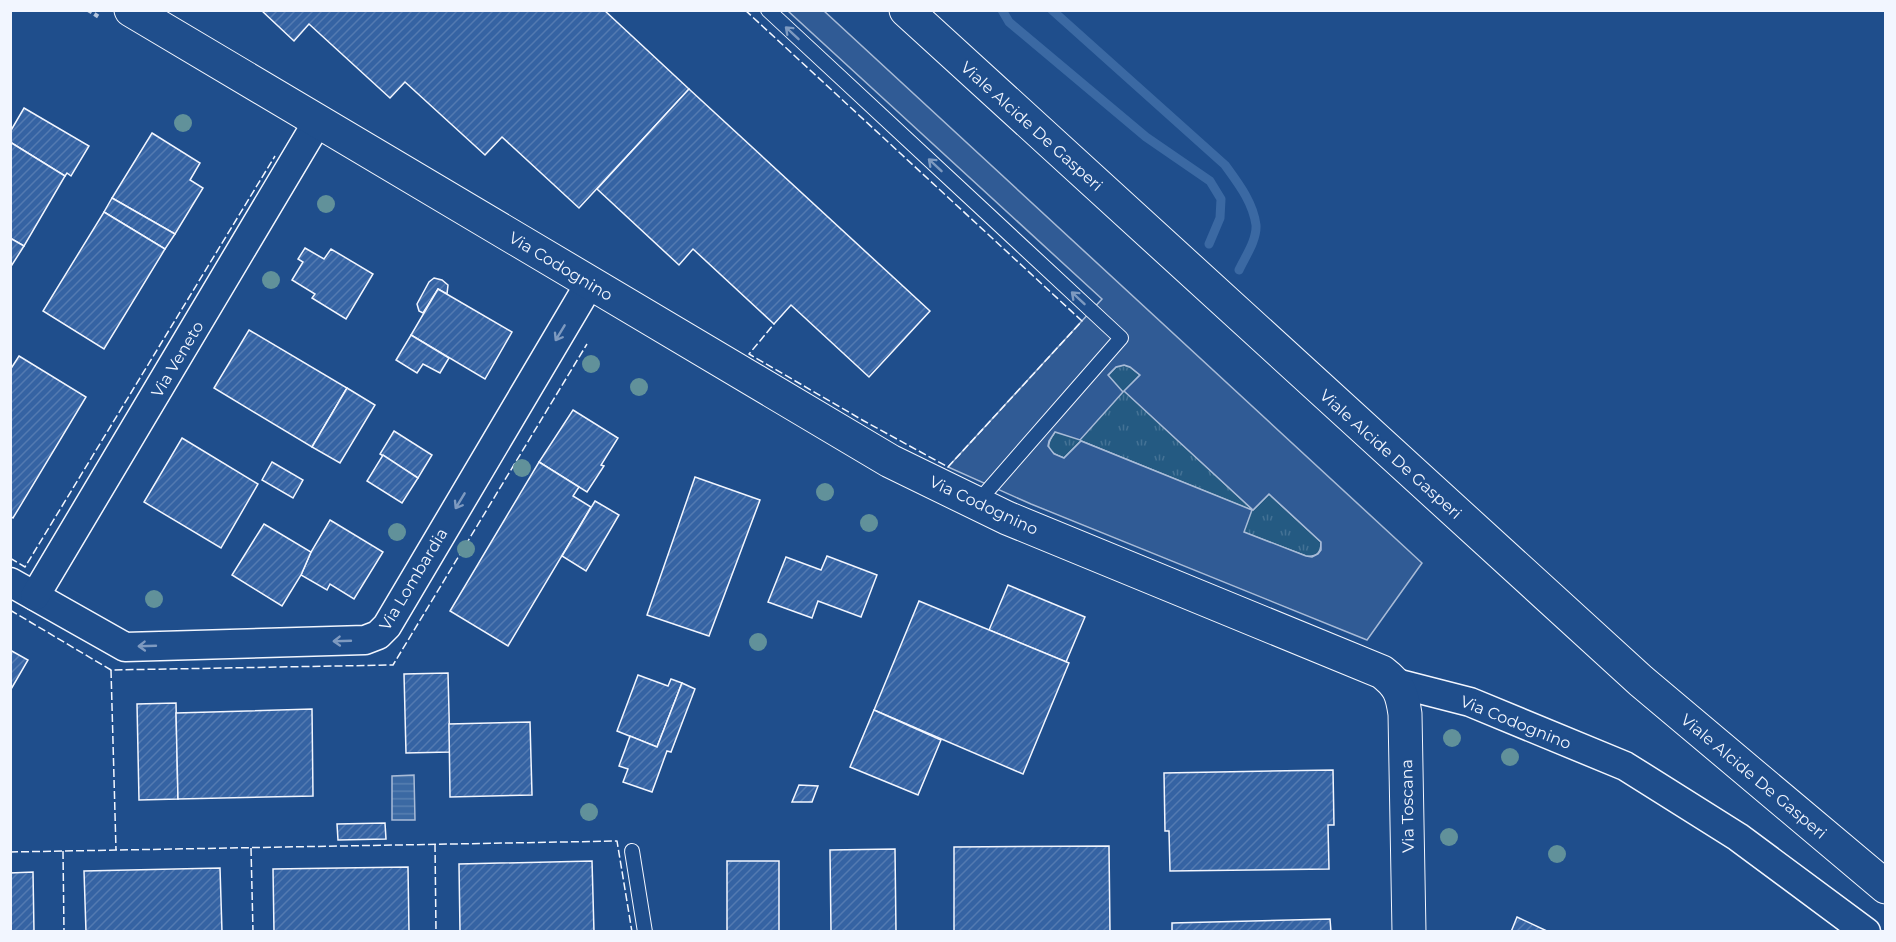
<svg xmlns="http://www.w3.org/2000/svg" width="1896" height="942" font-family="Montserrat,sans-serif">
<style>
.grass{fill:url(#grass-tufts);stroke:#a8bbd7;stroke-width:1.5}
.parking{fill:#305b95;stroke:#a8bbd7;stroke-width:1.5;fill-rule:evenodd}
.water{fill:url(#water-rules);stroke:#a8bbd7;stroke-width:1.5}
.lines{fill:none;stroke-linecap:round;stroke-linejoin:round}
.stream{stroke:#3b69a3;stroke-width:9}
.building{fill:url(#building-hatch);stroke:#f2f6ff;stroke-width:1.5}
.service-casing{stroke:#f2f6ff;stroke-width:16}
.minor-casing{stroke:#f2f6ff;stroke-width:31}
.tertiary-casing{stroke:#f2f6ff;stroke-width:35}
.primary-casing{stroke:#f2f6ff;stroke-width:35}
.path{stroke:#b3c4dc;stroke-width:4;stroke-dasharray:4.5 3;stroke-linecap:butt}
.service{stroke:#1f4e8c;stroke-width:14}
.minor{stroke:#1f4e8c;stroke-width:28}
.tertiary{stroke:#1f4e8c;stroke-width:33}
.primary{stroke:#1f4e8c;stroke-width:33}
.fence{stroke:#f2f6ff;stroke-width:1.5;stroke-dasharray:8 3;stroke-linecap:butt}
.tree{fill:#61919a}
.oneway{stroke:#7e9ac0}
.labels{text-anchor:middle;stroke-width:4.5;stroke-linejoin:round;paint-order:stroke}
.street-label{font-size:16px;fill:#f2f6ff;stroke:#1f4e8c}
</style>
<defs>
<pattern id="grass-tufts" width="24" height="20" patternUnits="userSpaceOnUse" patternTransform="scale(1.5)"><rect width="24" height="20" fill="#245a82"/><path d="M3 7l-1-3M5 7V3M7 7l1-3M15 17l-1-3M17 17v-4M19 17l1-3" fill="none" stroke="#447295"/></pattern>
<pattern id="water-rules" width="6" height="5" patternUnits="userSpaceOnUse" patternTransform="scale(1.5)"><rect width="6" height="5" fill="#3b69a3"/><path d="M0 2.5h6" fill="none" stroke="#587fb1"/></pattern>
<pattern id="building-hatch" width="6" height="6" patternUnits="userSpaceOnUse" patternTransform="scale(1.5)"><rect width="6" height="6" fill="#3563a3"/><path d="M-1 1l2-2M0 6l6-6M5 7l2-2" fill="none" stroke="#537ab1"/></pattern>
</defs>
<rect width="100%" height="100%" fill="#1f4e8c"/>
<path class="grass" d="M1124,365l6,2 10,8 -15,16 128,119 16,-16 52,48c0,11 -4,15 -15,14l-63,-24 8,-22 -170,-69 -17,17c-17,-6 -20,-11 -9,-26l61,-65z"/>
<path class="parking" d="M788,11h36l598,552 -55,77 -336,-136 -83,-37 154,-168zM1124,365l6,2 10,8 -16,16 129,119 16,-16 52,48v8l-3,4 -6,3 -6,-1 -62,-24 8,-22 -171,-69 -17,17 -10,-4 -6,-8 1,-5 6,-9 25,8 43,-48 -15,-17 8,-8z"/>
<path class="water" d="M414,775l1,45h-23v-44z"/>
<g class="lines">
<g class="stream">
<path d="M1002,10l7,12 137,115 64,44 11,18 -1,19 -11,26"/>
<path d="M1052,10l173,155c13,18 28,37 31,60 1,15 -11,32 -17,45"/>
</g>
</g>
<g class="building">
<path d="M261,10h343l85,79 -110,119 -77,-71 -17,18 -80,-73 -15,16 -81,-74 -15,17z"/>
<path d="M689,89l241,222 -61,66 -78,-72 -17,19 -81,-75 -14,16 -82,-76z"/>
<path d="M24,108l65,38 -18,30 -4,-3 -2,3 -55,-34v-10z"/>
<path d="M152,133l48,30 -10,17 13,8 -28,46 -63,-36z"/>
<path d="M10,142l55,34 -41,70 -14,-8z"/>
<path d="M112,198l63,36 -10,15 -61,-37z"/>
<path d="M104,212l61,37 -61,100 -61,-38z"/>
<path d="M10,238l14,8 -14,22z"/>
<path d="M305,248l19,11 7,-10 42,25 -27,45 -34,-21 3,-4 -23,-14 11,-18 -5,-3z"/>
<path d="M434,278l8,2 6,5 -1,9 -9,-5 -15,24 -4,-2 -2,-7 12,-22z"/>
<path d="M438,289l74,43 -27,47 -74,-44z"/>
<path d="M249,330l98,58 -35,59 -98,-59z"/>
<path d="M411,335l38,23 -9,15 -17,-9 -6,9 -21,-13z"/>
<path d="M19,356l67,41 -73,121 -3,-2v-146z"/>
<path d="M347,388l28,17 -35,58 -28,-16z"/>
<path d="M573,410l45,28 -17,27 3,1 -17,26 -48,-30z"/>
<path d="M394,431l38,24 -14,23 -38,-24z"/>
<path d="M182,438l76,46 -37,64 -77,-46z"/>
<path d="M383,455l35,23 -16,25 -35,-22z"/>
<path d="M272,462l31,18 -10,18 -31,-18z"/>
<path d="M539,462l40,25 -6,9 18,11 -83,139 -58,-35z"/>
<path d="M695,477l65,23 -51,136 -62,-21z"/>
<path d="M595,501l24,14 -33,56 -24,-15z"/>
<path d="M330,520l53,32 -29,47 -24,-15 -3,6 -26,-15 10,-23z"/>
<path d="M264,524l47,28 -10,23 -19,31 -50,-31z"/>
<path d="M827,556l50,19 -16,42 -43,-16 -6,17 -44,-16 18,-45 35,13z"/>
<path d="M1008,585l77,32 -19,45 -77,-32z"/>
<path d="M919,601l150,62 -46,111 -149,-64z"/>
<path d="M10,650l18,10 -18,31z"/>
<path d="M448,673l2,79 -44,1 -2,-79z"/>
<path d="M638,675l30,11 3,-7 11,4 -25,64 -40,-16z"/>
<path d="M682,683l13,6 -24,63 -4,-1 -15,41 -29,-10 5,-13 -9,-3 11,-30 27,11z"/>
<path d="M176,703l2,96 -39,1 -2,-96z"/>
<path d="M312,709l1,87 -135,3 -2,-86z"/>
<path d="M874,710l67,30 -23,55 -68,-28z"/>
<path d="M530,722l2,73 -82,2 -1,-73z"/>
<path d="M1333,770l1,55h-6l1,44 -159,2 -1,-40h-4l-1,-58z"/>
<path d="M799,785l19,1 -6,16h-20z"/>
<path d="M385,823l1,16 -48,1 -1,-16z"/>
<path d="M1109,846l1,86h-156v-85z"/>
<path d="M895,849l1,83h-65l-1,-82z"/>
<path d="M592,861l2,71h-134l-1,-68z"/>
<rect x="727" y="861" width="52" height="71"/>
<path d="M408,867l1,65h-135l-1,-63z"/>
<path d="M220,868l2,64h-136l-2,-61z"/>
<path d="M33,872l1,60h-24v-59z"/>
<path d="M1517,917l32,15h-38z"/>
<path d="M1330,919l1,13h-159v-9z"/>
</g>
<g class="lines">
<g class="service-casing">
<g id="service">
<path d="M768,10l353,328 -145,166"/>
<path d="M632,851l13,81"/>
</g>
</g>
<g class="minor-casing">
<g id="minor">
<path d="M10,582l115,65 240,-7 13,-5 9,-9 203,-343"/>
<path d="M35,596l283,-475"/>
<path d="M1396,683l74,19 155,64 113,71 128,95"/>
</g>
</g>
<g class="tertiary-casing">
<path id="tertiary" d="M131,10l759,451 117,57 375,154c17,13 20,21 23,42l4,218"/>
</g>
<g class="primary-casing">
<path id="primary" d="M906,10l735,671 245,206"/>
</g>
<path class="path" d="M88,10l11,7"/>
<use href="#service" class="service"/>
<use href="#minor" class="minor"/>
<use href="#tertiary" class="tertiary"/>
<use href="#primary" class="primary"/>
<g class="fence">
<path d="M745,10l337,311 -134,146 -84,-46 -115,-67 25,-30"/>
<path d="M10,558l15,9 250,-411"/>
<path d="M10,610l101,60 282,-5 194,-321"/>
<path d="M111,670l5,180"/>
<path d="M435,844l1,88"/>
<path d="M251,848l2,84"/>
<path d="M63,851l1,81"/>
<path d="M10,852l607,-11 15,91"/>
</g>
</g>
<g class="tree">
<circle cx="183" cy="123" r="9"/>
<circle cx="326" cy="204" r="9"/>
<circle cx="271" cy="280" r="9"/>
<circle cx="591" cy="364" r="9"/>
<circle cx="639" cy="387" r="9"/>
<circle cx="522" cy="468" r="9"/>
<circle cx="825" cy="492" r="9"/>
<circle cx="869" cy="523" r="9"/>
<circle cx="397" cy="532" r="9"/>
<circle cx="466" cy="549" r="9"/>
<circle cx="154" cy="599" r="9"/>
<circle cx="758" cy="642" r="9"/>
<circle cx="1452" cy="738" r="9"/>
<circle cx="1510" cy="757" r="9"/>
<circle cx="589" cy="812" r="9"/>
<circle cx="1449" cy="837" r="9"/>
<circle cx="1557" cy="854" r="9"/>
</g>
<defs><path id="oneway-shaft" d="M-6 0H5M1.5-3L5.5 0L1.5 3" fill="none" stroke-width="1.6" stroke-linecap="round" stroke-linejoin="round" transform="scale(1.5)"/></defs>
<g class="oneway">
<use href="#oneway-shaft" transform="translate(792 33) rotate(-137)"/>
<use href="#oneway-shaft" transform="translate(935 165) rotate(-137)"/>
<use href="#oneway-shaft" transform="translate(1078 298) rotate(-137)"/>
<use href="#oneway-shaft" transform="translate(560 333) rotate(121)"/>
<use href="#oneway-shaft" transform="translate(460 501) rotate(121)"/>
<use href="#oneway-shaft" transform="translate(342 641) rotate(178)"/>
<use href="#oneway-shaft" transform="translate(147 646) rotate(178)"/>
</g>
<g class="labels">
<g class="street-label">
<text transform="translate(1032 126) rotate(42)" y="6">Viale Alcide De Gasperi</text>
<text transform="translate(561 266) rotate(31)" y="6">Via Codognino</text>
<text transform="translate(177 359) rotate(-59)" y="6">Via Veneto</text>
<text transform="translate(1391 454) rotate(42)" y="6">Viale Alcide De Gasperi</text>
<text transform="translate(984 505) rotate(25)" y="6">Via Codognino</text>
<text transform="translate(413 579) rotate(-59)" y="6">Via Lombardia</text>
<text transform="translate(1516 722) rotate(22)" y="6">Via Codognino</text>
<text transform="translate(1754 776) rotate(40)" y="6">Viale Alcide De Gasperi</text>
<text transform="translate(1407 806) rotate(-91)" y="6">Via Toscana</text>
</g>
</g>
<rect width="1896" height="942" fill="none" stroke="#f2f6ff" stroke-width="24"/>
</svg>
